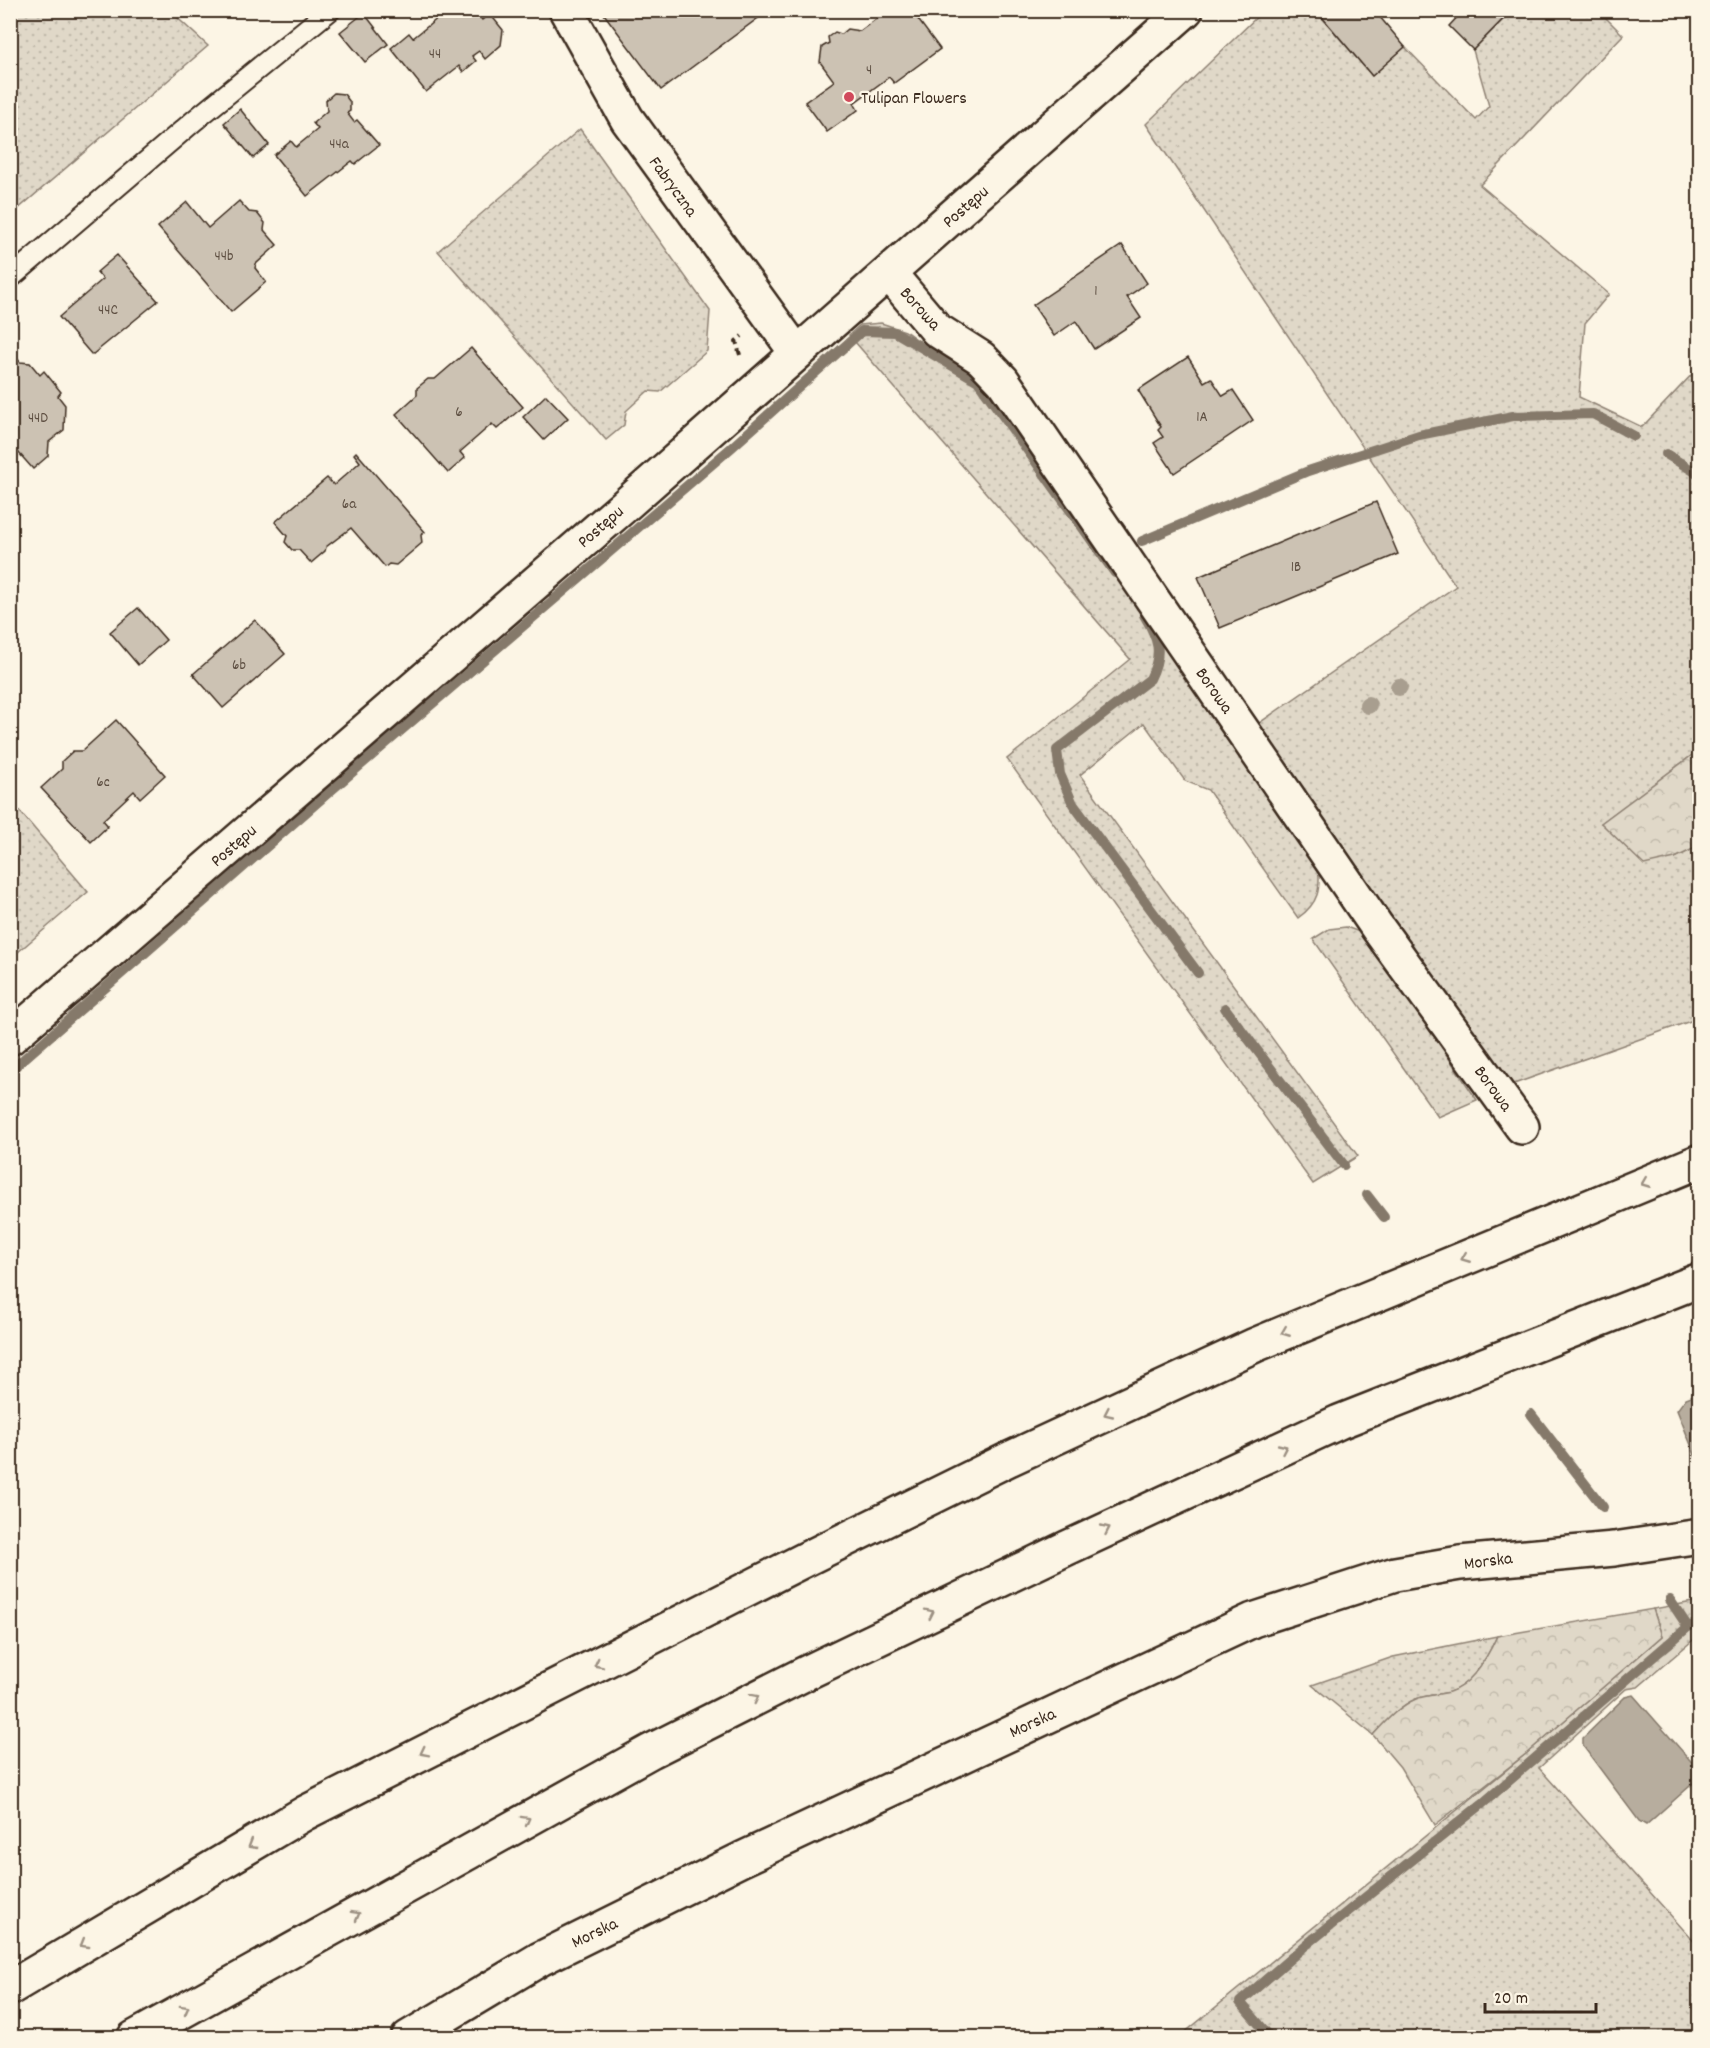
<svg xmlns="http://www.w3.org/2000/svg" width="1710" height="2048" font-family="Dekko,sans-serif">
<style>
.grass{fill:url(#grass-dots);stroke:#8e8173;stroke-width:1.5}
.forest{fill:url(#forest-crowns);stroke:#8e8173;stroke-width:1.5}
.water{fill:#b7ad9e;stroke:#85796b;stroke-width:1.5}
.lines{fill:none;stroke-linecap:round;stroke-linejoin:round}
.stream{stroke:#85796b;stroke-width:10}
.building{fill:#ccc2b3;stroke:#3b2a1e;stroke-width:1.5}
.lane-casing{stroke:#3b2a1e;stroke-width:24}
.street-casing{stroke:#3b2a1e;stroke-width:38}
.secondary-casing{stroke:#3b2a1e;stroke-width:38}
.highway-casing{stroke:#3b2a1e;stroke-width:38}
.path{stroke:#3b2a1e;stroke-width:4;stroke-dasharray:6 4.5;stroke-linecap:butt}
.lane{stroke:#fcf5e5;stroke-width:20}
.street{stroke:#fcf5e5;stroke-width:33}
.secondary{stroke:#fcf5e5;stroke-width:33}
.highway{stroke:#fcf5e5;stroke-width:33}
.tree{fill:#a89e8f}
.oneway{stroke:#9c9082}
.poi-dot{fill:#d1495b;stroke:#fcf5e5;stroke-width:2}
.labels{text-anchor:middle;stroke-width:4.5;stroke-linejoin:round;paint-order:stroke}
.number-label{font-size:15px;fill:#5f5043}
.poi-label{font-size:18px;fill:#3b2a1e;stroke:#fcf5e5;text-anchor:start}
.street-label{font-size:18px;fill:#3b2a1e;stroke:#fcf5e5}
</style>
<defs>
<pattern id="grass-dots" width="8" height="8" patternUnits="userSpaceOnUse" patternTransform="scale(1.5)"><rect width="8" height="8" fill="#e0d8c8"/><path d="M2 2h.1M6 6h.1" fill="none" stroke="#c1baab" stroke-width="1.8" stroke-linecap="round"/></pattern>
<pattern id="forest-crowns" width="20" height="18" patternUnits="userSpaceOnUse" patternTransform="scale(1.5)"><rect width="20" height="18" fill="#e0d8c8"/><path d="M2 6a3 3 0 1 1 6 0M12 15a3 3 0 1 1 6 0" fill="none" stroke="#c1baab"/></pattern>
</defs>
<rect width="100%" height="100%" fill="#fcf5e5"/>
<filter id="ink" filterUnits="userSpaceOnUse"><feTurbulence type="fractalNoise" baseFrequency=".0167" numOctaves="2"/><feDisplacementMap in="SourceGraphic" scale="12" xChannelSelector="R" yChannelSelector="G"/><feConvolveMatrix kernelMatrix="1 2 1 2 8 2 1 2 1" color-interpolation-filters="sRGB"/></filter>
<g filter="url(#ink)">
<g class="grass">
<path d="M11,10l159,1 38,35 -197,169z"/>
<path d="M1263,11h53l56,65 33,-29 71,73 13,-14 -16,-56 39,-39h87l24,24 -143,150 129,109 -24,29 -6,74 63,30 57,-60v383l-98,73 74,35 24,-12v172l-188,67 -92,-125 -164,-234 201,-140 -310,-462z"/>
<path d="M580,129l130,182 -3,40 -47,41 -12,-1 -22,20 -2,14 -18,15 -168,-189z"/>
<path d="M881,323l24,8 14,10 4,-4 56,36 339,491c3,25 1,39 -20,54l-90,-128 -23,-9 -41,-58 -64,52 278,381 -45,28 -306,-425 123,-100 -281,-324 11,-10z"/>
<path d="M11,801l77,91 -77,66h-1z"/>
<path d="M1346,927l19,7 112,166 -39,17 -125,-178 16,-10z"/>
<path d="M1699,1601v34l-61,52 -12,2 -87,79 160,179v90l-521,1 349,-285 135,-117 -9,-27z"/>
<path d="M1497,1636c-9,20 -25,49 -48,56 -11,3 -23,3 -33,7 -17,7 -31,23 -43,36l-61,-50 81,-28z"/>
</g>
<g class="forest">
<path d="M1699,750v96l-24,12 -31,7 -43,-42z"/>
<path d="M1653,1609l9,27 -135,117 -92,72 -35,-58 -27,-32c12,-13 26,-29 43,-36 10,-4 22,-4 33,-7 23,-7 39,-36 48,-56z"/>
</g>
<g class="water">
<path d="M1699,1393h1l-1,72 -22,-55 9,-12z"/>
<path d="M1633,1695l64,73 2,10 -53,47 -7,-4 -56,-75v-8l42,-41z"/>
</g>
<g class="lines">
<g class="stream">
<path d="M1666,454l34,21"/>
<path d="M1142,541l166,-70 111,-36 94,-19 80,-2 41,22"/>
<path d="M1144,615c15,25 19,38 6,64l-93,71 3,24 13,30 125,169"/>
<path d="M1225,1008l119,157"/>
<path d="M10,1071l318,-278 403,-345 131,-117 33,1 83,49 137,192"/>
<path d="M1367,1195l17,22"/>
<path d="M1531,1414l72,93"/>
<path d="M1688,1627l12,-5"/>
<path d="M1271,2038l-31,-36 66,-57 176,-141 206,-177 -18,-27"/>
</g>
</g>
<g class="building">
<path d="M448,10h27l7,10 8,-6 13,16 -2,15 -16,14 -6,-8 -7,5 4,5 -13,11 -4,-6 -33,26 -35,-44 18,-15 4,5z"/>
<path d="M601,10h168l-108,80z"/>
<path d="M888,10h23l29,39 -46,34 -5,-6 -35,26 4,7 -31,22 -22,-30 29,-21 -14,-19 2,-15 7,-4 -1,-6 7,-5 6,2 6,-5 13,2z"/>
<path d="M1316,10h58l31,37 -33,29z"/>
<path d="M1464,10h48l-39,40 -24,-24z"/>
<path d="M364,13l24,31 -23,18 -25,-30z"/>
<path d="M334,93l10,1 6,8v9l-3,2 7,9 3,-2 22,25 -24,19 -3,-3 -45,35 -33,-41 17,-14 5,6 22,-18 -5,-6 14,-12 -1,-11z"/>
<path d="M240,109l29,36 -16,13 -29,-35z"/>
<path d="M239,201l10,11 8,1 8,10 -1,7 13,15 -21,19 -1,4 11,14 -35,30 -73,-85 29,-25 21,26z"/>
<path d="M1122,245l25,38 -20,14 14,21 -47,31 -18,-28 -22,15 -21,-31z"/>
<path d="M117,255l41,46 -66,54 -33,-38 44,-38 -6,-7z"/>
<path d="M471,348l52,59 -26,22 -5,-5 -32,28 5,6 -17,15 -52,-59 21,-19v-7l11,-9h7z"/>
<path d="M10,356l6,1 4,5 10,1 10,12 4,-4 17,21 -3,4 7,9 -1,25 -15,12 -1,14 -15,13 -23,-26z"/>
<path d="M1188,357l16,25 7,-4 12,18 10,-6 20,30 -79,53 -20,-30 9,-6 -5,-7 3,-3 -23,-37z"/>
<path d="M546,395l22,23 -24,22 -21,-23z"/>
<path d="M356,452l69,80 -4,3 1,8 -26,22 -7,-1 -4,3 -34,-39 -25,19 -1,4 -14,12 -12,-13h-7l-7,-8 2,-6 -12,-14 52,-44 7,7 26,-23 -6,-8z"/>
<path d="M1376,502l22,52 -178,74 -22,-51z"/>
<path d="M138,608l28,32 -28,25 -28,-33z"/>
<path d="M255,620l30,34 -62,54 -30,-34z"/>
<path d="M116,720l49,55 -25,23 -6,-7 -31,29 5,6 -17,16 -50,-54 21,-19v-8l11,-10h9z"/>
</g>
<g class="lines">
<g class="lane-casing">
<path id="lane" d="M10,278l185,-158 135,-110"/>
</g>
<g class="street-casing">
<g id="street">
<path d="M566,10l61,109 169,233"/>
<path d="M889,273l48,57 44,28 22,23 374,546 145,200"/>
<path d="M408,2038l132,-79 202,-100 511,-239 142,-46 65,-11 154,-14 86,-13"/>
</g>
</g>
<g class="secondary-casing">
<path id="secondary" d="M10,1038l612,-530 564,-498"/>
</g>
<g class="highway-casing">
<g id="highway">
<path d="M10,1988l295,-175 503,-255 201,-99 246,-114 445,-184"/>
<path d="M134,2038l517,-287 155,-78 261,-125 272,-126 361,-142"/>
</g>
</g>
<path class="path" d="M740,355l-4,-14 6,-5"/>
<use href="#lane" class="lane"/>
<use href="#street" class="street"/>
<use href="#secondary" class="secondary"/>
<use href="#highway" class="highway"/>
</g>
<g class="tree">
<circle cx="1399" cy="687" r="9"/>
<circle cx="1368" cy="705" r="9"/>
</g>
<defs><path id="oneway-chevron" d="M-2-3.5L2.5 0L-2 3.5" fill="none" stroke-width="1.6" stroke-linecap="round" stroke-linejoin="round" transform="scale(1.5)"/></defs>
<g class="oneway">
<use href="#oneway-chevron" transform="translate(1645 1183) rotate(158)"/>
<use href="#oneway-chevron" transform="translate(1465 1258) rotate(158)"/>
<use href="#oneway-chevron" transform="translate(1285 1332) rotate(158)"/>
<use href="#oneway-chevron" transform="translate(1108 1413) rotate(155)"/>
<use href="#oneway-chevron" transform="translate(1283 1448) rotate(-25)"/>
<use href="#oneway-chevron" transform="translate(1106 1529) rotate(-25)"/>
<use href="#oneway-chevron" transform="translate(930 1613) rotate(-26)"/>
<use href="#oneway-chevron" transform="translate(598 1664) rotate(153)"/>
<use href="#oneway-chevron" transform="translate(755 1698) rotate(-27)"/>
<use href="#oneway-chevron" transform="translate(424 1752) rotate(153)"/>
<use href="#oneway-chevron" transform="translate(526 1820) rotate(-29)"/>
<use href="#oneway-chevron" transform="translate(252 1845) rotate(149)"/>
<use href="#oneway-chevron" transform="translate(356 1915) rotate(-29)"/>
<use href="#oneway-chevron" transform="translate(84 1944) rotate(149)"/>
<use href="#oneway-chevron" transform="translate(185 2009) rotate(-29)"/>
</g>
</g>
<circle class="poi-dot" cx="849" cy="97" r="6"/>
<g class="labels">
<g class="number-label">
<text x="435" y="58">44</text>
<text x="869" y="74">4</text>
<text x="339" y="148">44a</text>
<text x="224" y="260">44b</text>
<text x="1096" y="295">1</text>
<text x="108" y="314">44C</text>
<text x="459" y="416">6</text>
<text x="1202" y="421">1A</text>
<text x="38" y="422">44D</text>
<text x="349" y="508">6a</text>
<text x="1296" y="571">1B</text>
<text x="239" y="669">6b</text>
<text x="103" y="786">6c</text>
</g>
<g class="poi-label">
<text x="861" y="103">Tulipan Flowers</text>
</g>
<g class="street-label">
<text transform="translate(674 186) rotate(54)" y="6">Fabryczna</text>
<text transform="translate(965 206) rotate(-41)" y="6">Postępu</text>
<text transform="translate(921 308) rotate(48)" y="6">Borowa</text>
<text transform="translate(600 526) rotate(-41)" y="6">Postępu</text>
<text transform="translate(1215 690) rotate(55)" y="6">Borowa</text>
<text transform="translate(233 845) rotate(-41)" y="6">Postępu</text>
<text transform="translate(1494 1088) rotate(54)" y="6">Borowa</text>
<text transform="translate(1488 1560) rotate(-7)" y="6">Morska</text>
<text transform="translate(1032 1722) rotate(-25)" y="6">Morska</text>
<text transform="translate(594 1932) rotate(-26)" y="6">Morska</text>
</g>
</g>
<rect width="1710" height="2048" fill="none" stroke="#fcf5e5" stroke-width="36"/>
<rect x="18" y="18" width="1674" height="2012" fill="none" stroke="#3b2a1e" stroke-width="2" filter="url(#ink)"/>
<path d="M1485 2003v9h111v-9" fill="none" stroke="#3b2a1e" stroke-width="3"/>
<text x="1494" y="2003" font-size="18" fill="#3b2a1e" stroke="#fcf5e5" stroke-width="4.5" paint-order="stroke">20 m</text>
</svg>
